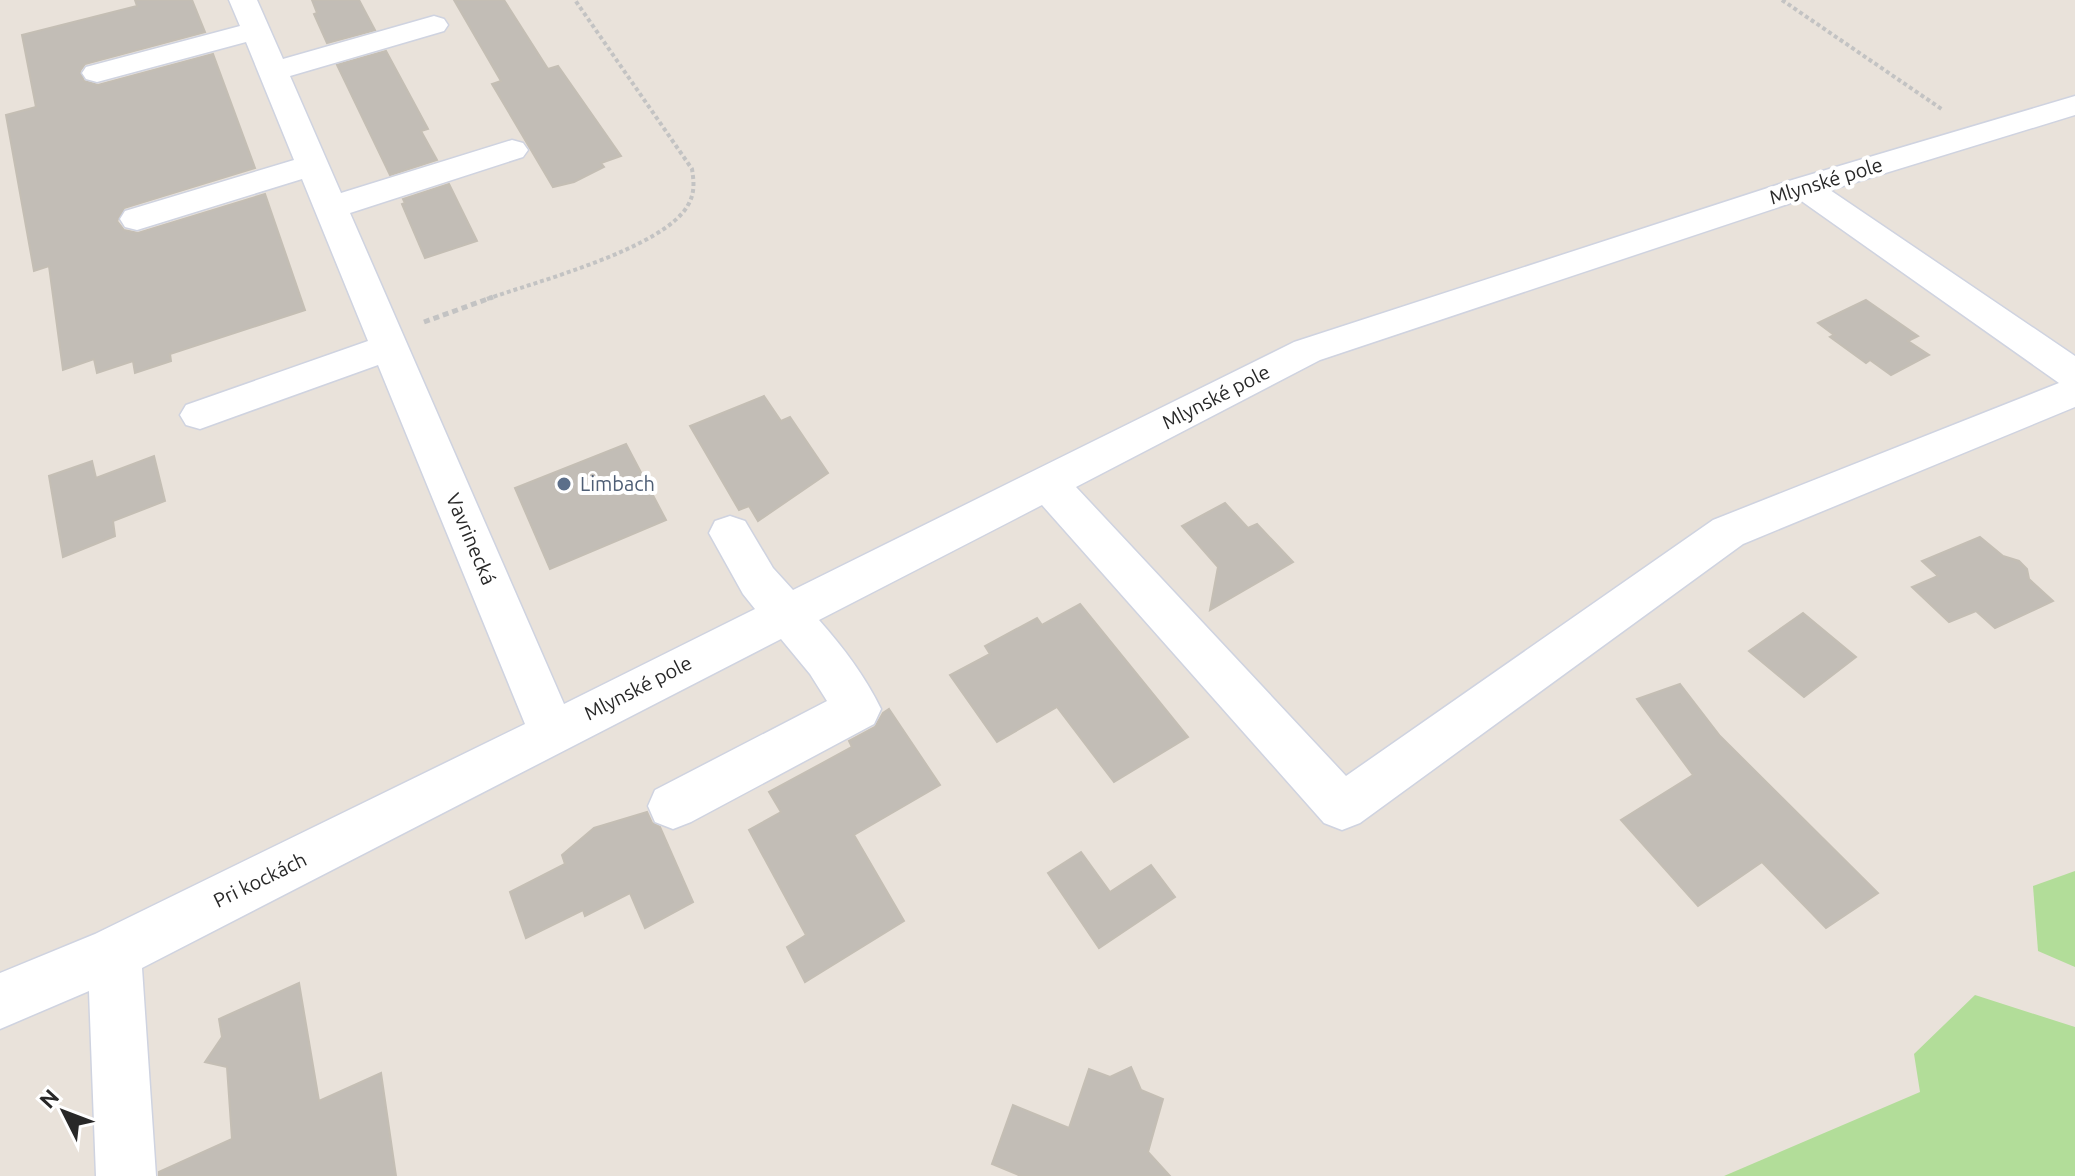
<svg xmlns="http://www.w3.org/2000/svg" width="2075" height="1176" font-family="Ubuntu,sans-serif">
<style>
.green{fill:#b2dd99}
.building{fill:#c2bdb6;stroke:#c4beb4;stroke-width:2}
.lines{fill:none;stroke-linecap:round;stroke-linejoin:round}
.minor-casing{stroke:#cfd3e0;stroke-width:3}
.path-far1{stroke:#c3c3c3;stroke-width:4;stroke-dasharray:4 3;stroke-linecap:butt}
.path{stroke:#c3c3c3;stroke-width:5;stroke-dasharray:6 4;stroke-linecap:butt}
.minor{fill:#fff;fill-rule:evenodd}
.service-dot{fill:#5c6f8a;stroke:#fff;stroke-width:3}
.labels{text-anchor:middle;stroke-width:8;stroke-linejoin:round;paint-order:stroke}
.street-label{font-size:20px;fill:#282828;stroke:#fff}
.service-label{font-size:20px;fill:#4e5e75;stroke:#fff;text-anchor:start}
</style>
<rect width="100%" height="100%" fill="#e9e2da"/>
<g class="green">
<path d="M2075,871v96l-37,-16 -5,-65z"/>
<path d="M1975,995l100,32v149h-351l196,-84 -6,-38z"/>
</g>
<g class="building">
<path d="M135,0h57l13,32 -120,32 -5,7 4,10 14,4 115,-31 42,114 -131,40 -7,13 7,9 14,3 127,-39 40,116 -135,44 1,7 -36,12 -2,-12 -36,12 -3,-14 -31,11 -14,-104 -15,5 -28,-156 30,-8 -14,-72 115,-29z"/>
<path d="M312,0h47l16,30 -48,13 -13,-29 3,-1z"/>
<path d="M454,0h50l44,69 10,-3 63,90 -20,7 3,4 -30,15 -21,5 -61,-103 9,-3z"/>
<path d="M386,51l42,78 -7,2 16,29 -47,15 -53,-110z"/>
<path d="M449,184l28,57 -52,17 -23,-54 3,-1 -2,-4z"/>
<path d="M1866,300l52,36 -10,5 21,14 -38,20 -21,-15 -4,3 -36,-26 4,-2 -16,-12z"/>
<path d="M764,396l17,25 9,-4 38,56 -70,48 -9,-15 -10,4 -49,-84z"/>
<path d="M626,444l40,76 -116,49 -35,-81z"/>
<path d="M154,456l11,45 -52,20 2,15 -52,21 -14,-81 43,-15 4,17z"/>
<path d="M1225,503l23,25 9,-4 36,38 -83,48 8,-43 -36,-41z"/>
<path d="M1980,537l23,19 16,5 8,8 2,10 24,22 -58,27 -19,-17 -27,11 -37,-35 26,-11 -16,-15z"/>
<path d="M1080,604l108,133 -74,45 -57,-75 -60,35 -47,-67 40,-21 -5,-8 52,-28 5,7z"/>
<path d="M1803,613l53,44 -52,40 -55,-46z"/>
<path d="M1680,684l40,52 158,157 -52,35 -64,-66 -64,44 -77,-86 72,-45 -56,-76z"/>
<path d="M889,709l51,76 -86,50 50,86 -99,61 -18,-35 19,-12 -57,-105 32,-18 -12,-20 83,-45 -3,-6 26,-14 8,-14z"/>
<path d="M647,812l5,11 8,4 33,75 -48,26 -15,-35 -45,23 -2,-6 -57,28 -16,-46 55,-28 -3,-9 32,-27z"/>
<path d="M1081,852l29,40 41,-27 24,32 -76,51 -51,-75z"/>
<path d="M299,983l20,118 62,-28 15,103h-237v-4l73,-33 -5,-72 -22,-5 17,-25 -3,-18z"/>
<path d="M1131,1067l10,23 22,9 -15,53 22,24h-149l-29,-12 21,-59 56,23 20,-59 21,8z"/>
</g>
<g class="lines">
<g class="minor-casing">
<path id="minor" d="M229,0h28l26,59 151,-43 10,3 4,6 -4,6 -154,45 51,117 171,-53 11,3 5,7 -5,7 -173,56 214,491 191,-95 -12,-15 -34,-61 6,-12 15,-5 15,5 28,47 20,22 501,-248 498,-162 283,-84v19l-245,75 245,166v51l-332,137 -383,279 -18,7 -18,-7 -282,-318 -223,115c24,27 46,56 62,89l-7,15 -183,98 -18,7 -18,-7 -7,-16 7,-16 172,-89 -17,-27 -29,-35 -639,329 14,208h-60l-7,-185 -89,38v-56l95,-39 430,-210 -147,-359 -178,64 -14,-4 -6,-10 6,-10 182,-64 -66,-162 -165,51 -12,-3 -5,-8 5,-8 169,-51 -48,-118 -149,40 -11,-3 -4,-6 4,-6 154,-41zM1800,200l259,183 -346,137 -367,256 -270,-289 244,-127z"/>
</g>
<g class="path-far1">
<path d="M1782,0l161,110"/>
<path d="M487,299c48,-17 178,-51 201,-94 7,-12 6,-23 4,-36l-117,-169"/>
</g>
<path class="path" d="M424,322l69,-25"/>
<use href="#minor" class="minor"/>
</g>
<circle class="service-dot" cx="564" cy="484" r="8"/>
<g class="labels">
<g class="street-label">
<text transform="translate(1826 181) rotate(-17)" y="7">Mlynské pole</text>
<text transform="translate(1216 397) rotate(-27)" y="7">Mlynské pole</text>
<text transform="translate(471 539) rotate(67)" y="7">Vavrinecká</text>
<text transform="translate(638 688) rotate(-27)" y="7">Mlynské pole</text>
<text transform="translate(260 880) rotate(-26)" y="7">Pri kockách</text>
</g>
<g class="service-label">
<text x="580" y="491">Limbach</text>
</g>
</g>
<g transform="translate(64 1112) rotate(312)" stroke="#ffffff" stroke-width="6" paint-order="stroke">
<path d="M0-6L14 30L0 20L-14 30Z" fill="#282828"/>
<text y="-12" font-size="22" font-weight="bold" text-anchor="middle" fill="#282828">N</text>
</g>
</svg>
